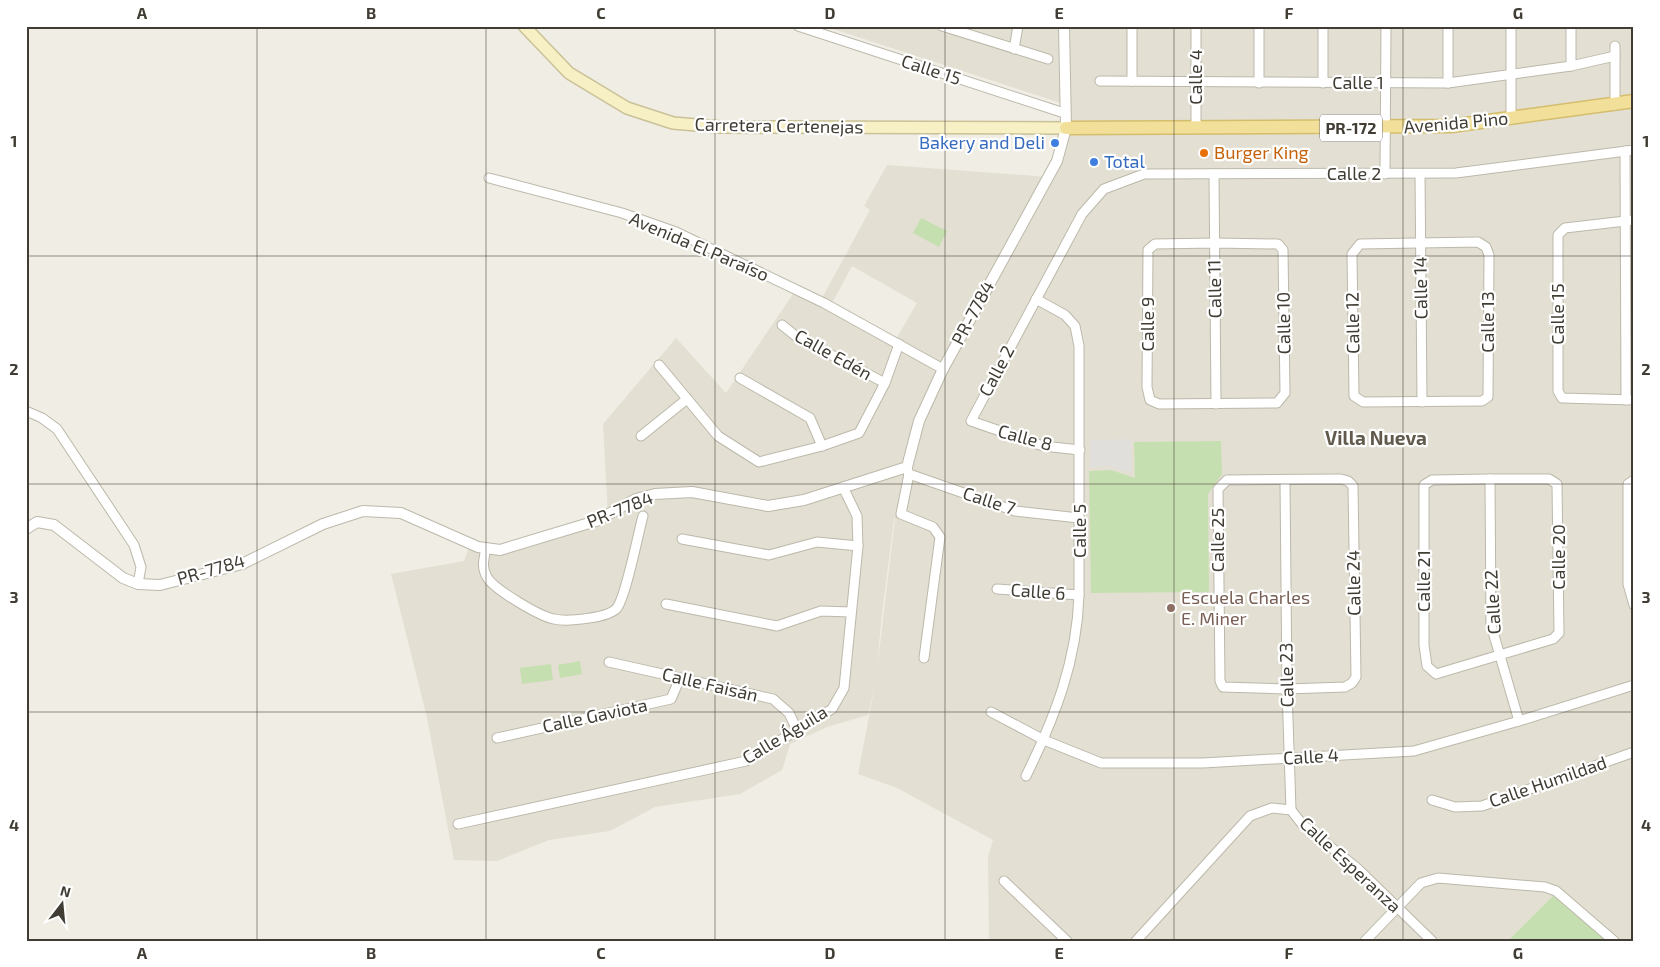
<svg xmlns="http://www.w3.org/2000/svg" width="1660" height="967" font-family="'Exo 2',sans-serif">
<style>
.residential{fill:#e3dfd2;fill-rule:evenodd}
.green{fill:#c6dfb0}
.parking{fill:#e0dfdb}
.lines{fill:none;stroke-linecap:round;stroke-linejoin:round}
.minor-casing{stroke:#bcb8aa;stroke-width:11}
.tertiary-casing{stroke:#bcb8aa;stroke-width:12}
.secondary-casing{stroke:#cac198;stroke-width:14}
.primary-casing{stroke:#d4be6d;stroke-width:15}
.minor{stroke:#fff;stroke-width:9}
.tertiary{stroke:#fff;stroke-width:10}
.secondary{stroke:#f7f0c5;stroke-width:11}
.primary{stroke:#f2e09a;stroke-width:12}
.grid{fill:none;stroke:#413d34;stroke-width:1;stroke-opacity:0.55}
.shop-dot{fill:#3f7fe0;stroke:#fff;stroke-width:2}
.food-dot{fill:#e8710a;stroke:#fff;stroke-width:2}
.education-dot{fill:#8d6e63;stroke:#fff;stroke-width:2}
.labels{text-anchor:middle;stroke-width:4.5;stroke-linejoin:round;paint-order:stroke}
.shield{fill:#fff;stroke:#7a7771;stroke-width:1}
.shield-label{font-size:16px;font-weight:bold;fill:#413d34}
.street-label{font-size:18px;fill:#413d34;stroke:#fff}
.shop-label{font-size:18px;fill:#366cbe;stroke:#fff;text-anchor:end}
.food-label{font-size:18px;fill:#c56008;stroke:#fff;text-anchor:start}
.education-label{font-size:18px;fill:#785e54;stroke:#fff;text-anchor:start}
.neighbourhood-label{font-size:19px;font-weight:bold;fill:#625b4d;stroke:#fff}
.neatline{fill:none;stroke:#413d34;stroke-width:2}
.grid-label{font-size:16px;text-anchor:middle;font-weight:bold;fill:#413d34}
</style>
<rect width="100%" height="100%" fill="#efede4"/>
<path class="residential" d="M824,26h810v915h-645l-1,-84 5,-17 -96,-52 -39,-14 17,-89 -7,30 -41,12 -37,17 -8,26 -42,24 -85,13 -45,24 -61,9 -52,21 -43,-1 -27,-142 -36,-144 73,-13 7,-19 29,7 108,-34 -5,-91 73,-86 50,55 71,-105 24,12 49,-90 -6,-4 23,-41 161,12 17,-37 -1,-36zM852,266l65,37 -22,38 -64,-36zM894,519h1l-18,151 4,-48z"/>
<g class="green">
<path d="M921,218l26,13 -8,16 -26,-14z"/>
<path d="M1221,441l1,33 -14,20 1,98 -118,1 -2,-122 22,-1 24,8 -1,-36z"/>
<path d="M580,661l2,13 -22,4 -2,-13z"/>
<path d="M551,664l2,16 -31,4 -2,-16z"/>
<path d="M1555,894l56,47h-103z"/>
</g>
<path class="parking" d="M1131,439l1,34 -22,-7 -20,1v-27z"/>
<g class="lines">
<g class="minor-casing">
<g id="minor">
<path d="M798,26l266,87"/>
<path d="M942,26l106,33"/>
<path d="M1259,26v57"/>
<path d="M1615,46v59"/>
<path d="M1014,49l4,-23"/>
<path d="M1571,66v-40"/>
<path d="M1100,81l348,2 123,-17 44,-10"/>
<path d="M1132,81v-55"/>
<path d="M1323,83v-57"/>
<path d="M1448,83v-57"/>
<path d="M1511,119v-93"/>
<path d="M1196,128v-102"/>
<path d="M1625,151l1,249"/>
<path d="M1214,174l2,230"/>
<path d="M1385,174l1,-148"/>
<path d="M1420,174l2,228"/>
<path d="M489,178l133,35 54,19 148,71 119,66"/>
<path d="M1634,220l-69,8 -7,7v156l4,7 72,2"/>
<path d="M1478,242l8,5 3,8 -1,142 -6,4 -119,1 -9,-6 -2,-142 8,-10z"/>
<path d="M1215,243l63,1 5,6 2,143 -8,10 -118,1 -9,-4 -3,-13 1,-137 7,-6z"/>
<path d="M782,325l15,12 88,46"/>
<path d="M659,365l59,71 41,26 63,-16 37,-13 26,-50 14,-39"/>
<path d="M740,378l70,40 12,28"/>
<path d="M26,411l16,7 15,11 77,116 7,22 -3,17"/>
<path d="M641,436l46,-37"/>
<path d="M1080,450l-37,-4 -72,-25 111,-207 22,-25 40,-15 312,-1 178,-23"/>
<path d="M907,468l2,6 106,37 64,7"/>
<path d="M909,474l-8,40 32,13 7,10 -16,121"/>
<path d="M1341,479l7,2 5,5 3,191 -4,6 -7,4 -58,2 -64,-2 -3,-6 -2,-192 9,-9z"/>
<path d="M1490,479h59l8,5 2,149 -6,6 -117,35 -9,-8 -3,-21v-160l8,-5z"/>
<path d="M1490,479l1,146 28,96"/>
<path d="M1285,480l2,209 4,121"/>
<path d="M1634,480l-6,4v100l6,21"/>
<path d="M682,539l87,16 48,-13 41,4"/>
<path d="M486,548c-2,11 -5,19 1,29 6,12 54,40 67,42 13,3 55,-1 63,-11 9,-12 21,-74 26,-92"/>
<path d="M997,589l82,6"/>
<path d="M666,604l111,22 44,-15 30,1"/>
<path d="M609,662l164,37 16,14 8,17"/>
<path d="M991,712l53,28 57,23h102l211,-12 105,-30 115,-36"/>
<path d="M497,738l174,-39 9,-21"/>
<path d="M1026,776c29,-59 51,-115 53,-181v-249l-4,-20 -10,-11 -29,-16"/>
<path d="M1432,800l23,7 27,-1 152,-54"/>
<path d="M458,824l288,-63 86,-52 12,-21 14,-142 -1,-30 -14,-29"/>
<path d="M1004,881l63,60"/>
<path d="M1136,941l114,-125 22,-8 19,2 11,14 55,44 75,73"/>
<path d="M1365,941l56,-58 17,-5 107,9 11,4 58,50"/>
</g>
</g>
<g class="tertiary-casing">
<path id="tertiary" d="M26,529l11,-7 17,3 69,53 15,6 22,1 82,-21 81,-40 40,-13 38,2 77,34 22,3 96,-29 40,-22 19,-5 37,-2 76,14 36,-6 103,-33 12,-46 24,-52 114,-208 9,-33 -2,-102"/>
</g>
<g class="secondary-casing">
<path id="secondary" d="M524,26l45,47 58,35 46,15 47,4 346,1"/>
</g>
<g class="primary-casing">
<path id="primary" d="M1066,128l385,-2 183,-25"/>
</g>
<use href="#minor" class="minor"/>
<use href="#tertiary" class="tertiary"/>
<use href="#secondary" class="secondary"/>
<use href="#primary" class="primary"/>
</g>
<path class="grid" d="M257,26v915M486,26v915M715,26v915M945,26v915M1174,26v915M1403,26v915M26,256h1608M26,484h1608M26,712h1608"/>
<g class="shop-dot">
<circle cx="1055" cy="143" r="5"/>
<circle cx="1094" cy="162" r="5"/>
</g>
<circle class="food-dot" cx="1204" cy="153" r="5"/>
<circle class="education-dot" cx="1171" cy="608" r="5"/>
<g class="labels">
<rect class="shield" x="1320" y="114.5" width="62" height="27" rx="4"/>
<g class="shield-label">
<text x="1351" y="134">PR-172</text>
</g>
<g class="street-label">
<text transform="translate(931 70) rotate(18)" y="6">Calle 15</text>
<text transform="translate(1196 77) rotate(-90)" y="6">Calle 4</text>
<text x="1358" y="89">Calle 1</text>
<text transform="translate(1456 123) rotate(-5)" y="6">Avenida Pino</text>
<text transform="translate(779 126) rotate(1)" y="6">Carretera Certenejas</text>
<text x="1354" y="180">Calle 2</text>
<text transform="translate(699 247) rotate(23)" y="6">Avenida El Paraíso</text>
<text transform="translate(1421 288) rotate(-91)" y="6">Calle 14</text>
<text transform="translate(1215 289) rotate(-91)" y="6">Calle 11</text>
<text transform="translate(973 313) rotate(-62)" y="6">PR-7784</text>
<text transform="translate(1558 314) rotate(-90)" y="6">Calle 15</text>
<text transform="translate(1488 322) rotate(-90)" y="6">Calle 13</text>
<text transform="translate(1284 323) rotate(-91)" y="6">Calle 10</text>
<text transform="translate(1353 323) rotate(-91)" y="6">Calle 12</text>
<text transform="translate(1148 324) rotate(-90)" y="6">Calle 9</text>
<text transform="translate(833 355) rotate(29)" y="6">Calle Edén</text>
<text transform="translate(997 371) rotate(-62)" y="6">Calle 2</text>
<text transform="translate(1025 438) rotate(15)" y="6">Calle 8</text>
<text transform="translate(989 501) rotate(18)" y="6">Calle 7</text>
<text transform="translate(620 510) rotate(-22)" y="6">PR-7784</text>
<text transform="translate(1080 531) rotate(-90)" y="6">Calle 5</text>
<text transform="translate(1218 540) rotate(-90)" y="6">Calle 25</text>
<text transform="translate(1559 557) rotate(-90)" y="6">Calle 20</text>
<text transform="translate(211 570) rotate(-16)" y="6">PR-7784</text>
<text transform="translate(1424 581) rotate(-90)" y="6">Calle 21</text>
<text transform="translate(1354 583) rotate(-91)" y="6">Calle 24</text>
<text transform="translate(1038 592) rotate(4)" y="6">Calle 6</text>
<text transform="translate(1493 602) rotate(-93)" y="6">Calle 22</text>
<text transform="translate(1287 675) rotate(-91)" y="6">Calle 23</text>
<text transform="translate(710 685) rotate(13)" y="6">Calle Faisán</text>
<text transform="translate(595 716) rotate(-12)" y="6">Calle Gaviota</text>
<text transform="translate(785 735) rotate(-31)" y="6">Calle Águila</text>
<text transform="translate(1311 757) rotate(-3)" y="6">Calle 4</text>
<text transform="translate(1548 782) rotate(-19)" y="6">Calle Humildad</text>
<text transform="translate(1350 865) rotate(43)" y="6">Calle Esperanza</text>
</g>
<g class="shop-label">
<text x="1045" y="149">Bakery and Deli</text>
<text x="1104" y="168" text-anchor="start">Total</text>
</g>
<g class="food-label">
<text x="1214" y="159">Burger King</text>
</g>
<g class="education-label">
<text x="1181" y="604">Escuela Charles<tspan x="1181" dy="21">E. Miner</tspan></text>
</g>
<g class="neighbourhood-label">
<text x="1376" y="445">Villa Nueva</text>
</g>
</g>
<rect width="1660" height="967" fill="none" stroke="#ffffff" stroke-width="55"/>
<g transform="translate(62 904) rotate(16)" stroke="#ffffff" stroke-width="4" paint-order="stroke">
<path d="M0-4L9 19L0 12L-9 19Z" fill="#413d34"/>
<text y="-8" font-size="14" font-weight="bold" text-anchor="middle" fill="#413d34">N</text>
</g>
<rect x="28" y="28" width="1604" height="912" class="neatline"/>
<g class="grid-label">
<text x="142" y="19">A</text>
<text x="371" y="19">B</text>
<text x="601" y="19">C</text>
<text x="830" y="19">D</text>
<text x="1059" y="19">E</text>
<text x="1289" y="19">F</text>
<text x="1518" y="19">G</text>
<text x="14" y="147">1</text>
<text x="1646" y="147">1</text>
<text x="14" y="375">2</text>
<text x="1646" y="375">2</text>
<text x="14" y="603">3</text>
<text x="1646" y="603">3</text>
<text x="14" y="831">4</text>
<text x="1646" y="831">4</text>
<text x="142" y="959">A</text>
<text x="371" y="959">B</text>
<text x="601" y="959">C</text>
<text x="830" y="959">D</text>
<text x="1059" y="959">E</text>
<text x="1289" y="959">F</text>
<text x="1518" y="959">G</text>
</g>
</svg>
